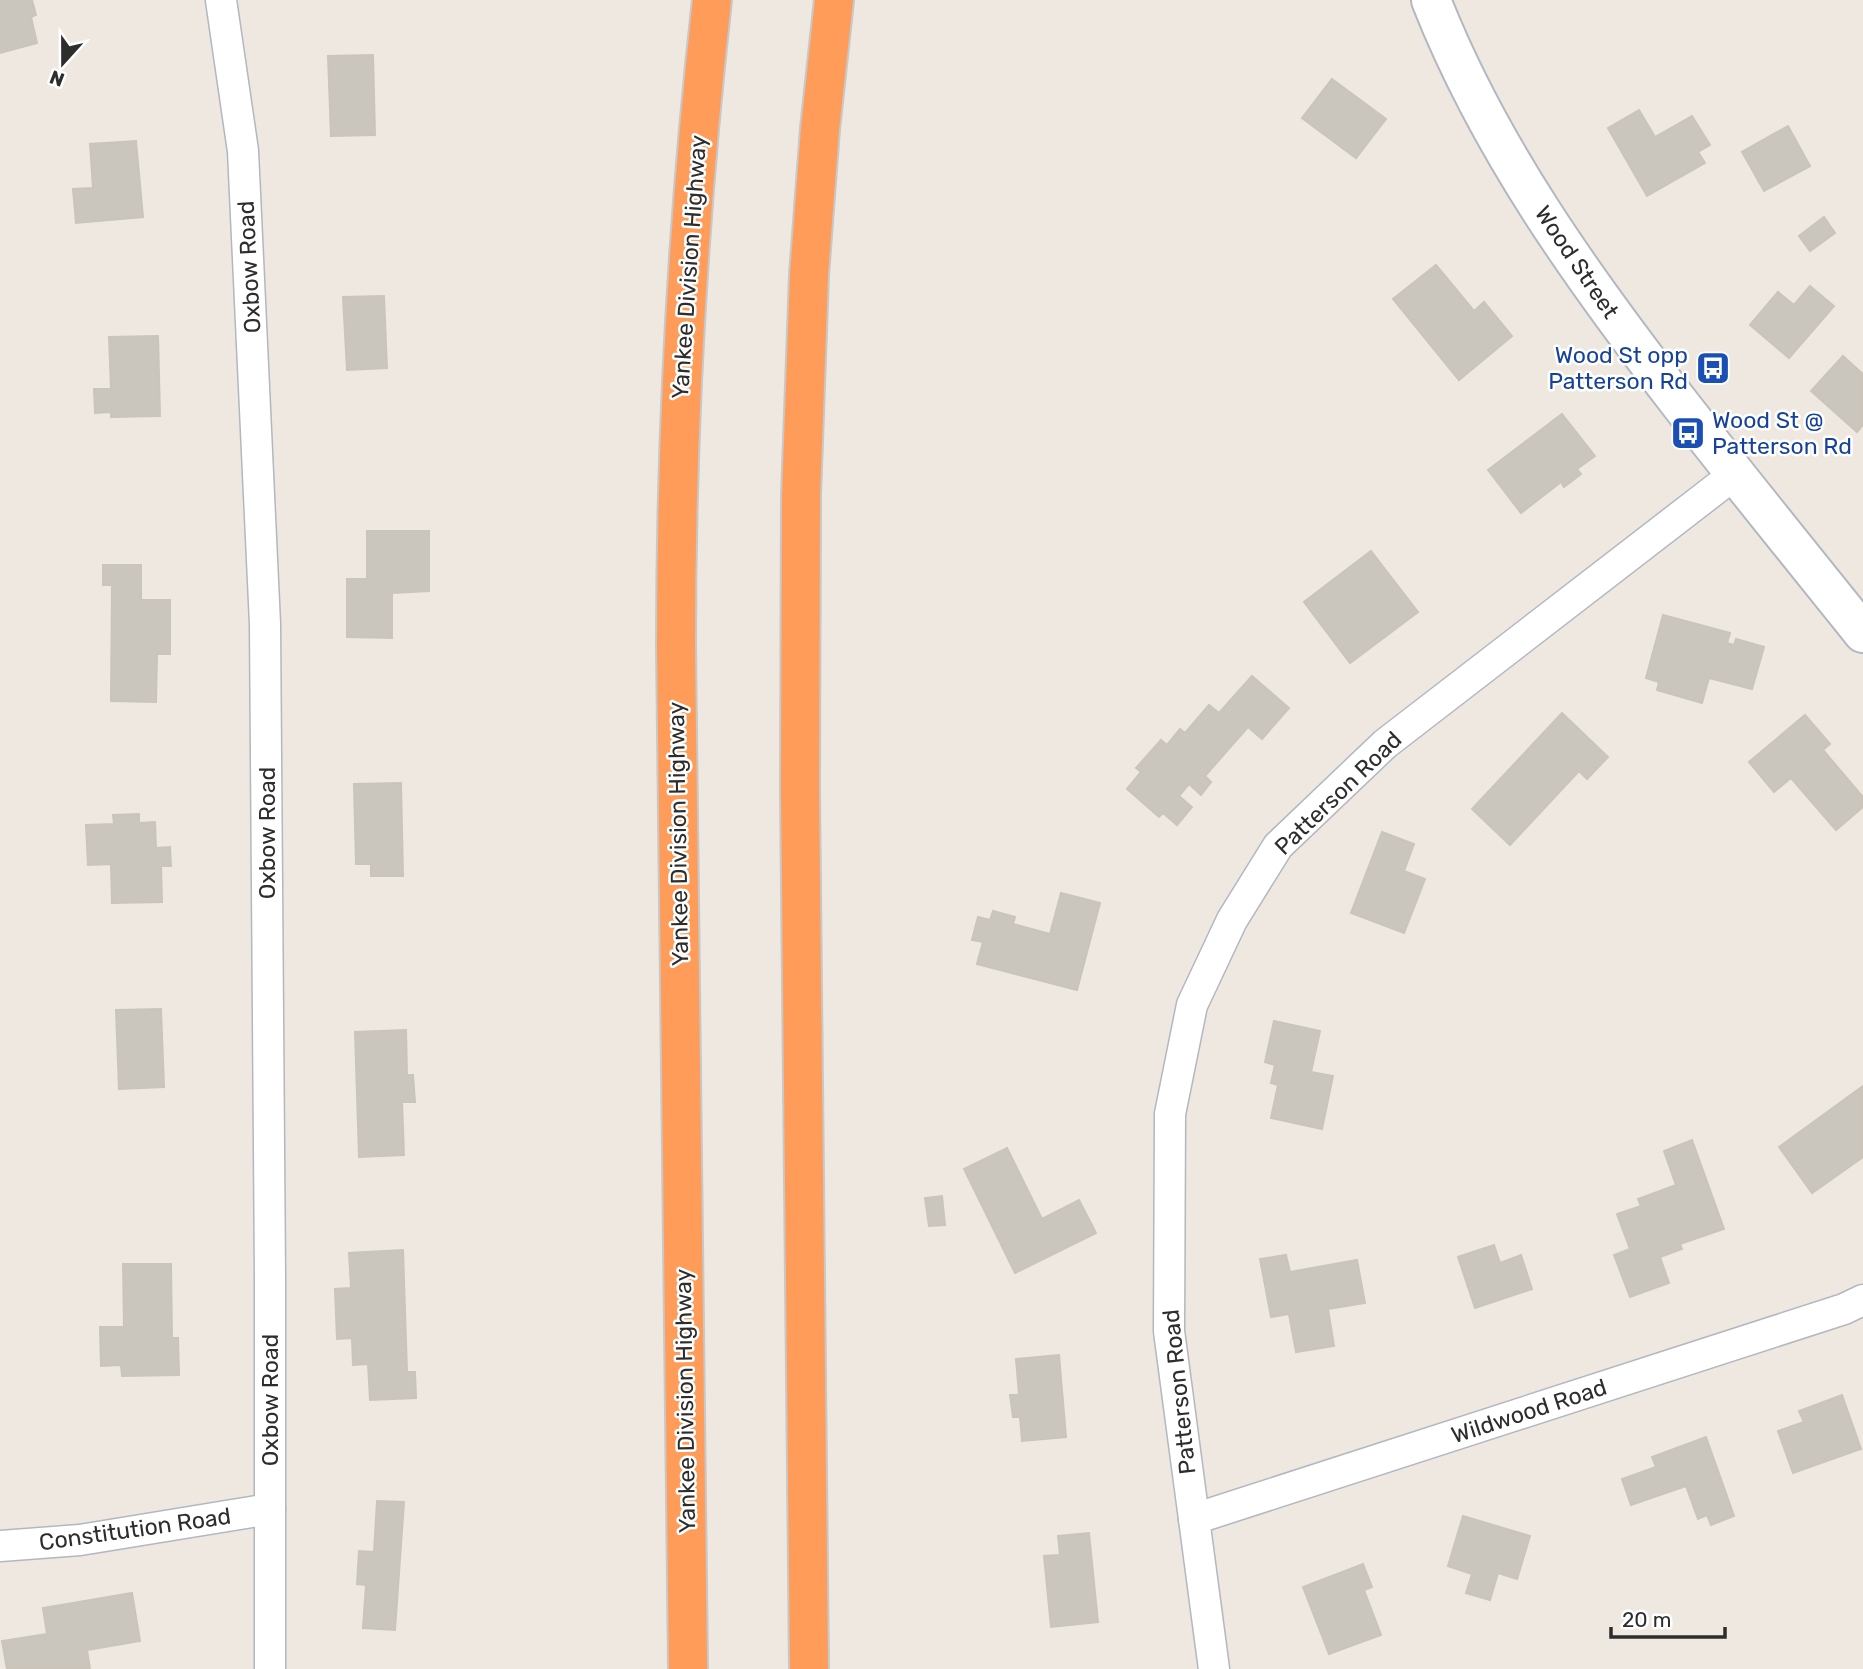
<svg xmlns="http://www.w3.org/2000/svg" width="1863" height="1669" font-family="Rubik,sans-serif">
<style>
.building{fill:#cac6be;stroke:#cac4b9;stroke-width:2}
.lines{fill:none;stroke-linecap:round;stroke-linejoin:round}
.minor-casing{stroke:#b3b7c0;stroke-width:33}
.tertiary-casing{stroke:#b3b7c0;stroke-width:42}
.motorway-casing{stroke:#c8c8c8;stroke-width:42}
.minor{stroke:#fff;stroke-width:30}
.tertiary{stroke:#fff;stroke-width:38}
.motorway{stroke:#ff9c5a;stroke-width:38}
.labels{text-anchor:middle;stroke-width:5;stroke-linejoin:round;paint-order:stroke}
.street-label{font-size:23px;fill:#2d2d2d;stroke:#fff}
.transit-label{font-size:23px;fill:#164399;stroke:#fff;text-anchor:end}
</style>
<rect width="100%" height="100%" fill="#eee8e0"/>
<g class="building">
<path d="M0,0h32l4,15 -5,2 6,26 -37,10z"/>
<path d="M373,55l2,80 -44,1 -3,-80z"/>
<path d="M1332,79l54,40 -30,39 -54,-40z"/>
<path d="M1639,110l16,27 37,-21 18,29 -12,7 7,11 -58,33 -39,-68z"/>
<path d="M1788,126l22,40 -46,25 -22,-39z"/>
<path d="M136,141l7,76 -67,6 -3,-34 20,-1 -3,-44z"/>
<path d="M1824,217l11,16 -25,18 -11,-15z"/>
<path d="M1436,265l38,46 10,-9 28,34 -53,44 -66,-81z"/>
<path d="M1810,286l24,20 -45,52 -39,-33 28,-33 16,13z"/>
<path d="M384,296l3,72 -40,2 -4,-73z"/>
<path d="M158,336l2,80 -49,1v-5l-16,1 -1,-24h17l-2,-52z"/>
<path d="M1843,356l20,18v51l-6,7 -46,-41z"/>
<path d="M1562,414l33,42 -18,13 4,5 -17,13 -3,-5 -40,31 -33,-43z"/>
<path d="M367,531h62v60l-37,2v45l-45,-1v-58h20z"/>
<path d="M1371,551l47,61 -68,51 -46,-61z"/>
<path d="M103,565h38v35h29v54h-13l-1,48 -45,-1 1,-116h-9z"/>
<path d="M1663,615l67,18 -3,10 7,2 2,-6 28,8 -12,42 -43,-11 -7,25 -45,-13 2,-8 -13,-4z"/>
<path d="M1252,676l37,32 -27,31 -14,-12 -43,49 6,6 -10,13 -12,-11 -10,12 13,11 -15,18 -14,-12 -4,4 -32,-28 14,-17 -5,-4 25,-28 6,5 13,-16 5,4 24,-28 10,8z"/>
<path d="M1562,713l46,44 -21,22 -8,-8 -69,74 -38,-36z"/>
<path d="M1805,715l25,29 -7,6 40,47v10l-27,23 -45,-52 -17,14 -25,-30z"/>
<path d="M401,783l2,93h-32v-12h-15l-2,-80z"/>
<path d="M139,814v9l16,-1 1,26 14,-1 1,19h-10l1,36 -50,1 -1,-39 -23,1 -2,-40 28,-1 -1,-9z"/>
<path d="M1382,832l32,12 -10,27 21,8 -21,54 -53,-20z"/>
<path d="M1061,893l39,10 -23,87 -100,-26 6,-22 -11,-2 6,-23 12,3 3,-9 22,6 -2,7 37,10z"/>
<path d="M161,1009l3,78 -45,2 -3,-79z"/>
<path d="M1274,1021l46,10 -9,41 22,4 -11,53 -51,-11 7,-33 -7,-2 4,-18 -10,-3z"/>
<path d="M406,1030l1,45h6l2,27h-13l2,53 -45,2 -4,-125z"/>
<path d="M1863,1086v71l-51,36 -33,-46z"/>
<path d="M1692,1140l32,89 -44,15 2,5 -22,8 9,26 -39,14 -16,-42 16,-6 -13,-35 24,-8 -3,-7 38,-14 -12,-34z"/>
<path d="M1007,1148l35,71 37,-19 17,33 -81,40 -51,-104z"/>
<path d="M942,1196l3,29 -16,1 -4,-28z"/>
<path d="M1494,1245l6,18 21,-8 11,34 -57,19 -17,-51z"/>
<path d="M403,1250l4,122h8l1,26 -46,2 -2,-36 -15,1 -1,-27 -15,1 -2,-50 16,-1 -2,-35z"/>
<path d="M1286,1255l4,17 67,-12 8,43 -37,6 6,37 -38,6 -7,-38 -18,3 -11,-58z"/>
<path d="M123,1264h48l1,74h6l1,37 -57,1 -1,-11 -20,1 -1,-39h24z"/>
<path d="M1059,1355l7,82 -44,4 -2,-24h-7l-3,-22h9l-3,-36z"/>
<path d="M1842,1395l19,54 -68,24 -15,-42 26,-9 -5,-11z"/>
<path d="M1706,1437l28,79 -23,9 -4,-10 -9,4 -12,-33 -55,19 -9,-26 34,-12 -4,-10z"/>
<path d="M377,1501l27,1 -9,128 -32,-2 3,-43 -9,-1 2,-33 15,1z"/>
<path d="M1463,1516l67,20 -13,43 -19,-6 -8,27 -24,-7 6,-19 -24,-8z"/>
<path d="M1089,1533l9,89 -47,5 -7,-71 16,-1 -2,-19z"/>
<path d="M1363,1564l9,23 -8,3 17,45 -52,19 -26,-67z"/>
<path d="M132,1593l8,48 -53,9 3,19h-83l-5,-28 45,-7 -4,-26z"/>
</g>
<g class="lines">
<g class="minor-casing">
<g id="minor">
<path d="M221,0l22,151 22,473 5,655v390"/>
<path d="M1194,1519l650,-210 19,-9"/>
<path d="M0,1546l80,-6 190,-31"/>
<path d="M1214,1669l-45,-338 1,-217 22,-109 40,-85 46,-74 107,-102 350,-270"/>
</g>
</g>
<g class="tertiary-casing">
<path id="tertiary" d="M1431,0c58,148 153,280 250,405 60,77 121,152 182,228"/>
</g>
<g class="motorway-casing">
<g id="motorway">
<path d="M688,1669l-12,-1024c0,-216 12,-430 36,-645"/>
<path d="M809,1669l-9,-879 1,-294 8,-221 11,-146 14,-129"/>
</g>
</g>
<use href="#minor" class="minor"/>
<use href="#tertiary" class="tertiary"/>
<use href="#motorway" class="motorway"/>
</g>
<defs>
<g id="bus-square" transform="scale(1.75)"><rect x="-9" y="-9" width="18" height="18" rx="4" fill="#1a4fb4" stroke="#fff"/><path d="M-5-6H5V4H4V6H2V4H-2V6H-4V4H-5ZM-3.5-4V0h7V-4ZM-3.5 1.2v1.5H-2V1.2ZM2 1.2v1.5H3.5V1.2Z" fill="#fff"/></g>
</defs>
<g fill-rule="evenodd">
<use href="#bus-square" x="1713" y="368"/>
<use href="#bus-square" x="1688" y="433"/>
</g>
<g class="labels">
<g class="street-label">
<text transform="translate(1577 262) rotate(56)" y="8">Wood Street</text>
<text transform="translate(249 267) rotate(-93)" y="8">Oxbow Road</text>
<text transform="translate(689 267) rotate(-86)" y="8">Yankee Division Highway</text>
<text transform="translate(1338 793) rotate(-44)" y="8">Patterson Road</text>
<text transform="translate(267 833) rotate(-90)" y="8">Oxbow Road</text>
<text transform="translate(678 834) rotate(-91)" y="8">Yankee Division Highway</text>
<text transform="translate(1179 1392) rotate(-96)" y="8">Patterson Road</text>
<text transform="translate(270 1400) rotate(-90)" y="8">Oxbow Road</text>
<text transform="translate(685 1401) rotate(-91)" y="8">Yankee Division Highway</text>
<text transform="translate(1529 1411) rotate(-18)" y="8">Wildwood Road</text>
<text transform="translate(135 1529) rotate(-8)" y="8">Constitution Road</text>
</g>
<g class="transit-label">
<text x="1688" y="363">Wood St opp<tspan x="1688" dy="26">Patterson Rd</tspan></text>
<text x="1712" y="428" text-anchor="start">Wood St @<tspan x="1712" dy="26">Patterson Rd</tspan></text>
</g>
</g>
<g transform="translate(63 63) rotate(201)" stroke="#ffffff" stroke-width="5" paint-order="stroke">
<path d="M0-5L12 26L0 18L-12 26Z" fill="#2d2d2d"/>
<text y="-10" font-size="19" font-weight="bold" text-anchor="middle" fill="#2d2d2d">N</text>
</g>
<path d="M1611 1627v10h114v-10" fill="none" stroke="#2d2d2d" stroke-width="3.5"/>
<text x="1622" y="1627" font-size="21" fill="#2d2d2d" stroke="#ffffff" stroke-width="5" paint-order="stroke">20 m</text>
</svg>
